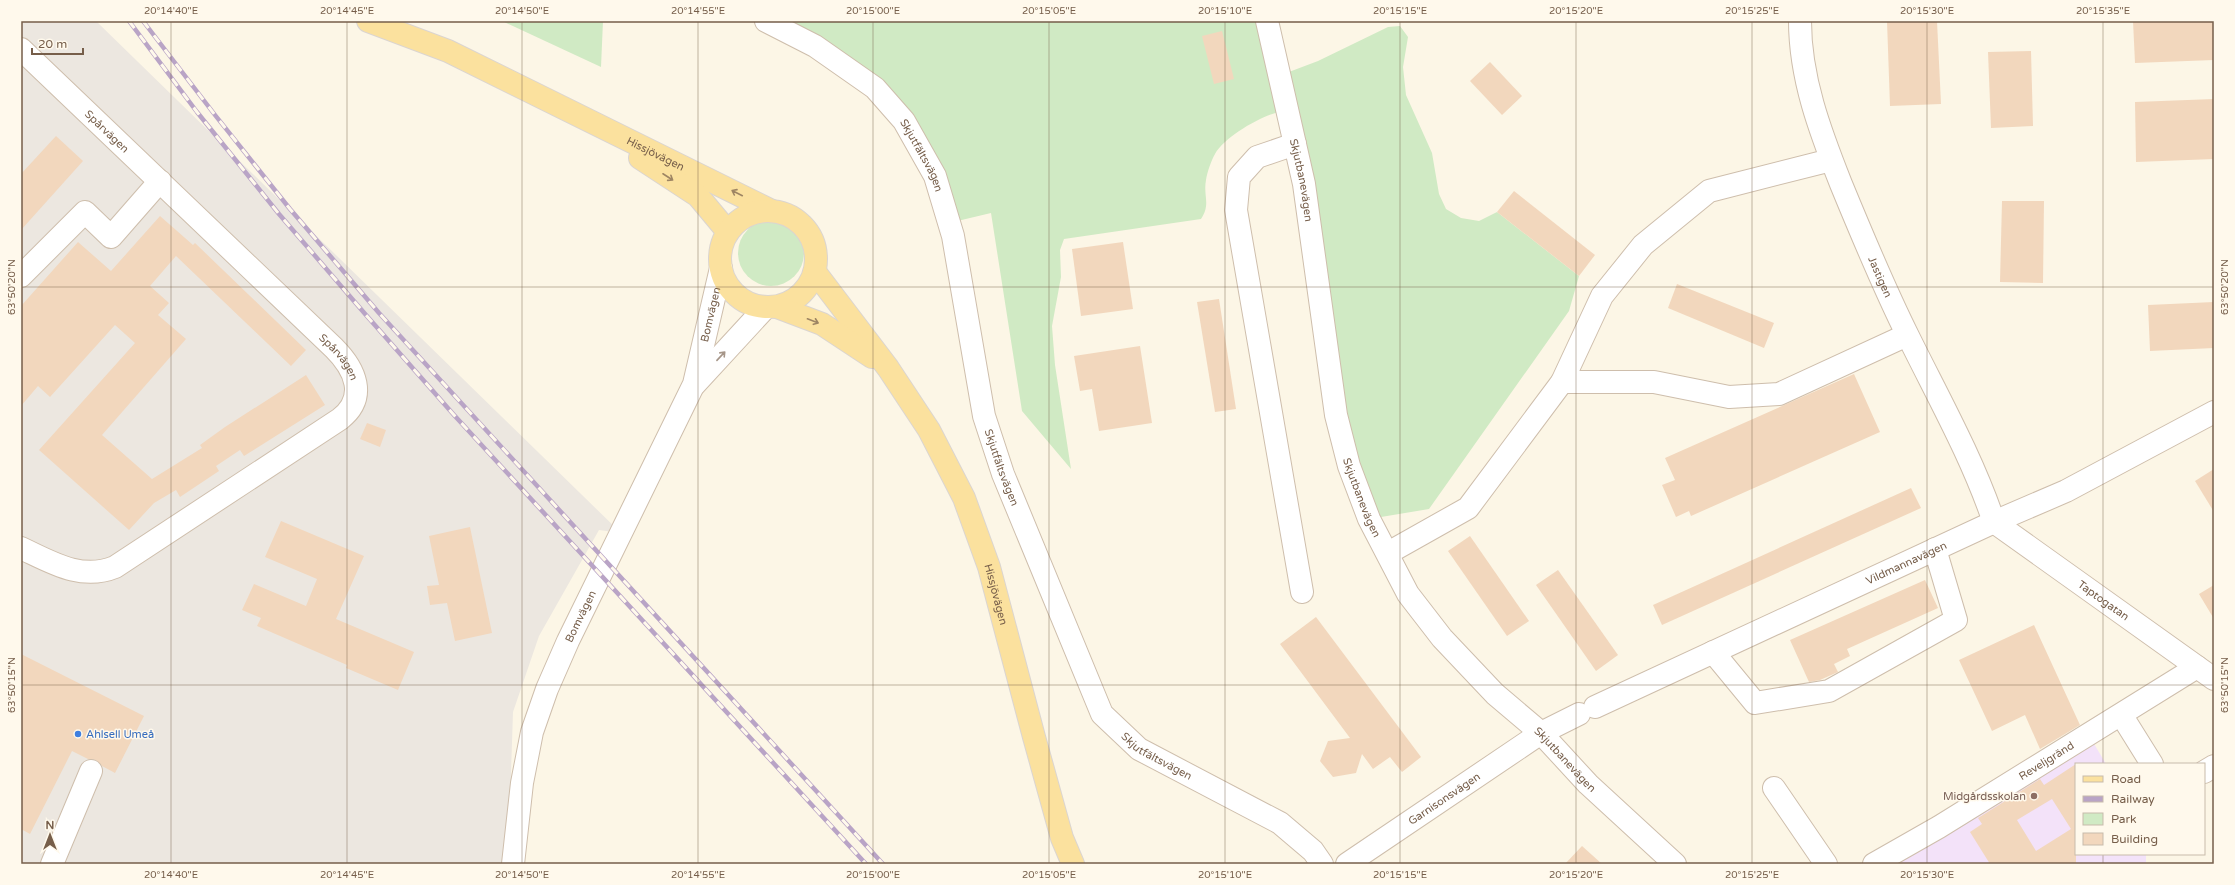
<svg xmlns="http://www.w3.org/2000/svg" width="2235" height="885" font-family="'Varela Round',sans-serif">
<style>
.industrial{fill:#ece7e0}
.education{fill:#f3e2f9}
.green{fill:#d0eac4}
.building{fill:#f2d7bd;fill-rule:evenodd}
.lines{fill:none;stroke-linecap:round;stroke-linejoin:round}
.minor-casing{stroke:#cebeac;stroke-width:24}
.major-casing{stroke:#dbd5d0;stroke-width:24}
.minor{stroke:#fff;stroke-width:22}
.major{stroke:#fbe19e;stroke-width:22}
.rail-casing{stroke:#b9a4c6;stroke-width:4.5}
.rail{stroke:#fff9ec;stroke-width:3;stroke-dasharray:9;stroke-linecap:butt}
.oneway{stroke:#9e8563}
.oneway2{stroke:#a69689}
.ticks{fill:none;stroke:#765e4a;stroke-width:1;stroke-opacity:0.45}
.shop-dot{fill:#3f7fe0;stroke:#fff9ec;stroke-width:1.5}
.education-dot{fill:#8d6e63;stroke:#fff9ec;stroke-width:1.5}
.labels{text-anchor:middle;stroke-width:3;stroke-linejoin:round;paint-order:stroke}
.street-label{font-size:11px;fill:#765e4a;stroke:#fff9ec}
.shop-label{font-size:11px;fill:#366cbe;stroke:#fff9ec;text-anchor:start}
.education-label{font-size:11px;fill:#785e54;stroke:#fff9ec;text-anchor:end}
.neatline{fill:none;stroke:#765e4a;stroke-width:1.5}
.ticks-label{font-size:10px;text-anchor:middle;fill:#765e4a}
</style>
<rect width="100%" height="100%" fill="#fcf6e6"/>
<path class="industrial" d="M21,21h75l525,512 -22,-3 -60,106 -26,76 -5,152h-487z"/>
<path class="education" d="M2090,737l16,27h-30v90h70v10h-272z"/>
<g class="green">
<path d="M502,21h101l-2,46z"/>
<path d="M766,21h497l10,57 45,-17 70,-34 12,-1 8,11 -5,30 3,28 26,58 7,41 7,15 15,9 18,3 18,-9 82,64 -10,35 -140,198 -60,10 -20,-53 -62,-356c-21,3 -61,25 -72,44 -4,7 -8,19 -9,26 -3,16 5,24 -5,39l-137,20 -4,11 1,27 -9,49 3,39 16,104 -49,-58 -31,-198 -42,10 -45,-102z"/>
<circle cx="771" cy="253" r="33"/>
</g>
<g class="building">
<path d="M1887,21h50l4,83 -51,2z"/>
<path d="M2133,21h81v39l-79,3z"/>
<path d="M1222,31l12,48 -20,5 -12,-48z"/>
<path d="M2031,51l2,75 -42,2 -3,-76z"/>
<path d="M1490,62l32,34 -20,19 -32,-34z"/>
<path d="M2214,99v60l-78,3 -1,-60z"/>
<path d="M56,136l27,25 -62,69v-56z"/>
<path d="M1514,191l81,64 -16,21 -82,-64z"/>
<path d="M2002,201h42l-1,82 -43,-1z"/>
<path d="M160,216l33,29 2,-2 111,107 -15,16 -115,-110 -26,30 19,17 -11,12 28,24 -84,96 50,44 50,-31 -2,-3 25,-18 81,-52 19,30 -81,51 -4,-6 -24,16 3,5 -39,26 -4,-7 -22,13 -25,27 -90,-80 96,-107 -20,-18 -65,72 -12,-11 -17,20v-100l57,-64 33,29z"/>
<path d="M1123,242l10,67 -52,7 -9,-67z"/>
<path d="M1677,284l97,39 -10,25 -96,-40z"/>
<path d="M1219,299l17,110 -21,3 -18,-110z"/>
<path d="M2214,302v46l-64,3 -2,-46z"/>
<path d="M1140,346l12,77 -53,8 -7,-42 -12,2 -6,-35z"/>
<path d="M1854,374l26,58 -189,84 -2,-5 -13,6 -14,-32 13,-5 -10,-22z"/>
<path d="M367,423l19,7 -6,17 -20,-8z"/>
<path d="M2214,469v43l-19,-31z"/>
<path d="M1911,488l10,20 -259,117 -9,-20z"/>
<path d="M281,521l83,35 -28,63 78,33 -16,38 -52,-22 1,-3 -90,-39 4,-8 -19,-8 12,-26 52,22 11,-27 -52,-22z"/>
<path d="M470,527l22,106 -37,8 -8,-38 -17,2 -3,-19 12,-1 -10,-49z"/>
<path d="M1470,536l59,85 -22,15 -59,-85z"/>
<path d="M1558,570l60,85 -22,16 -60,-86z"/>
<path d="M1925,580l13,28 -91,41 3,7 -16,8 4,8 -18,8 -11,2 -19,-42z"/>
<path d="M2214,585v34l-15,-25z"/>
<path d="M1316,617l105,140 -19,15 -12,-15 -17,12 -11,-15 -6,19 -23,4 -13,-16 8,-20 22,-3 -70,-94z"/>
<path d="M2034,625l46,100 -40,24 -15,-34 -33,16 -33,-71z"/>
<path d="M21,654l123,62 -29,57 -13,-7 -6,-6 -8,-1 -16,-8 -42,83 -9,-5z"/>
<path d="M2076,764v100h-86l-20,-32 12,-8 -4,-6 62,-39 4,6zM2052,799l19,30 -35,22 -19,-31z"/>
<path d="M1582,846l20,18h-37z"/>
</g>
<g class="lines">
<g class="minor-casing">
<g id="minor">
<path id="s1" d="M766,21l49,25 60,42 29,33 31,55 18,60 31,180 19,58 99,240 37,35 141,74 33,28 9,13"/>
<path id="s2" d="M1267,21l37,163 32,231 13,51 20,53 39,75 34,44 53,56 46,39 47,51 87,80"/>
<path id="s3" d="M1800,21c0,57 20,110 41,163 21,51 42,102 67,152 30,61 64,121 86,186l220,157"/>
<path id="s4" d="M21,49l313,299c21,21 34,49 6,71l-225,148c-34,14 -64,-5 -94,-19"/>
<path d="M1295,144l-38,13 -18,20 -3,33 66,382"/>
<path d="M21,276l64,-64 26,25 49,-56"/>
<path d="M1562,382h92l75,15 50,-3 128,-59"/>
<path d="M695,384l71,-77"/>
<path d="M1388,553l80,-45 94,-126 40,-86 41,-51 66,-54 122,-31"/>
<path d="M1713,652l42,51 74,-12 127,-71 -21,-71"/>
<path id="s5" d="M1595,707l399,-185 72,-31 148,-79"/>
<path d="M2122,716l30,48"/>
<path d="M2204,772l10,-6"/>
<path d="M1774,788l52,76"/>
<path d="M52,864l39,-93"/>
<path id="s6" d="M513,864l9,-81 10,-51 15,-43 21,-48 126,-257 27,-116"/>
<path id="s7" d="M1347,864l194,-131 38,-19"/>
<path id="s8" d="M1874,864l65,-37 258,-160"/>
</g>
</g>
<g class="major-casing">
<g id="major">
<path id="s9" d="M368,21l80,30 324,160"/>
<path d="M640,158l58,38 30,36"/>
<circle cx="768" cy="259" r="48"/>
<path id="s10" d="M815,272l73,96 41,62 35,68 25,69 45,170 28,101 11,26"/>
<path d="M777,307l45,17 50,33"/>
</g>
</g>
<use href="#minor" class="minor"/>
<use href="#major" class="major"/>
<g class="rail-casing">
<g id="rail">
<path d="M129,21l68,91 82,102 87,101 88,100 412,449"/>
<path d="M143,21l72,94 75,94 89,104 504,551"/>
</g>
</g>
<use href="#rail" class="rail"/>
</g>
<defs><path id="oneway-shaft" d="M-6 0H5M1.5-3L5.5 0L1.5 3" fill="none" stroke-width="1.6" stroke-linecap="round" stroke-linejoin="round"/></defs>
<g class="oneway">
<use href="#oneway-shaft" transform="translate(668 177) rotate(33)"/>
<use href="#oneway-shaft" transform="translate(737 193) rotate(-153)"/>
<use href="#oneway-shaft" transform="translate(813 321) rotate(21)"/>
</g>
<use class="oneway2" href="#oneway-shaft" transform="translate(721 356) rotate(-47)"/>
<path class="ticks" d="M171,21v843M347,21v843M522,21v843M698,21v843M873,21v843M1049,21v843M1225,21v843M1400,21v843M1576,21v843M1752,21v843M1927,21v843M2103,21v743M21,287h2193M21,685h2193M2103,854v10"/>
<circle class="shop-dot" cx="78" cy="734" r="4"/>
<circle class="education-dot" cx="2034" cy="796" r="4"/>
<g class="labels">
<g class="street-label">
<text dy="4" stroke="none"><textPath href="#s4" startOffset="119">Spårvägen</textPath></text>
<text dy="4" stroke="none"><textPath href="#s9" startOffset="317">Hissjövägen</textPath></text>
<text dy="4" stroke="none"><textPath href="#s1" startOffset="211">Skjutfältsvägen</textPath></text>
<text dy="4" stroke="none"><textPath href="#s2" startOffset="163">Skjutbanevägen</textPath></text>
<text dy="4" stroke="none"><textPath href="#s3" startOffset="270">Jastigen</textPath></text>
<text dy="4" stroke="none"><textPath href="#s6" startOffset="589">Bomvägen</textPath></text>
<text dy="4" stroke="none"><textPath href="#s4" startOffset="443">Spårvägen</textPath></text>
<text dy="4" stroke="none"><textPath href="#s1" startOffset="535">Skjutfältsvägen</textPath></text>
<text dy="4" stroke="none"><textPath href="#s2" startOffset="487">Skjutbanevägen</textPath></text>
<text dy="4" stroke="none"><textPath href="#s5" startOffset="343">Vildmannavägen</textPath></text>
<text dy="4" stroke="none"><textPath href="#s10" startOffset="373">Hissjövägen</textPath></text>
<text dy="4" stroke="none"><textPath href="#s3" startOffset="675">Taptogatan</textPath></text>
<text dy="4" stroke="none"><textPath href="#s6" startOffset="259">Bomvägen</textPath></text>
<text dy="4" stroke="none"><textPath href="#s1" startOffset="871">Skjutfältsvägen</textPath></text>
<text dy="4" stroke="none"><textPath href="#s2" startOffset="823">Skjutbanevägen</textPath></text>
<text dy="4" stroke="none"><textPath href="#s8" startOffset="201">Reveljgränd</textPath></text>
<text dy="4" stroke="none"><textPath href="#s7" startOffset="117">Garnisonsvägen</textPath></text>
</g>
<g class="shop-label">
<text x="86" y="738">Ahlsell Umeå</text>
</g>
<g class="education-label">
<text x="2026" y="800">Midgårdsskolan</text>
</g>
</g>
<rect width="2235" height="885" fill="none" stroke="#fff9ec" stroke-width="44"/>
<rect x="2075" y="763" width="130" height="92" fill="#fff9ec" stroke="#c8bbab"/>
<rect x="2083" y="776" width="20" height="6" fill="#fbe19e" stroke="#c8bbab"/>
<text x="2111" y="783" font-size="12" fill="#765e4a">Road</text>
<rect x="2083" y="796" width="20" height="6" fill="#b9a4c6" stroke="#c8bbab"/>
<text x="2111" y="803" font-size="12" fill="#765e4a">Railway</text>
<rect x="2083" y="813" width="20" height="12" fill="#d0eac4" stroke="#c8bbab"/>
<text x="2111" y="823" font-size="12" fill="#765e4a">Park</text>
<rect x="2083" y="833" width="20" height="12" fill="#f2d7bd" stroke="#c8bbab"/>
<text x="2111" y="843" font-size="12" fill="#765e4a">Building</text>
<g transform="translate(50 835)" stroke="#fff9ec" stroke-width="3" paint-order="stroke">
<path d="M0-3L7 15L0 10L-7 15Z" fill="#765e4a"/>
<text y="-6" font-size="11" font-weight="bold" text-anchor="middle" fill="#765e4a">N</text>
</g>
<path d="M32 48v6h51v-6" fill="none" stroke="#765e4a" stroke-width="2"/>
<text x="38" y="48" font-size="12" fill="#765e4a" stroke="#fff9ec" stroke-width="3" paint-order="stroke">20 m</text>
<rect x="22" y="22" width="2191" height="841" class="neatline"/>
<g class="ticks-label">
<text x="171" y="14">20°14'40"E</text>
<text x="347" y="14">20°14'45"E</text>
<text x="522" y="14">20°14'50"E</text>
<text x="698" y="14">20°14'55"E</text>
<text x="873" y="14">20°15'00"E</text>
<text x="1049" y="14">20°15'05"E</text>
<text x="1225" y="14">20°15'10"E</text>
<text x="1400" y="14">20°15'15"E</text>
<text x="1576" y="14">20°15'20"E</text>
<text x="1752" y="14">20°15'25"E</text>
<text x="1927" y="14">20°15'30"E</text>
<text x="2103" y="14">20°15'35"E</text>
<text transform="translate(11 287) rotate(-90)" y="4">63°50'20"N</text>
<text transform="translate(2224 287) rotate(-90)" y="4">63°50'20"N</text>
<text transform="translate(11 685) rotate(-90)" y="4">63°50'15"N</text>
<text transform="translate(2224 685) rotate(-90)" y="4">63°50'15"N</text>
<text x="171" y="878">20°14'40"E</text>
<text x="347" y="878">20°14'45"E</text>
<text x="522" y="878">20°14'50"E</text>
<text x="698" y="878">20°14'55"E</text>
<text x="873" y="878">20°15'00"E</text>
<text x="1049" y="878">20°15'05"E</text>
<text x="1225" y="878">20°15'10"E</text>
<text x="1400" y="878">20°15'15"E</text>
<text x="1576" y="878">20°15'20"E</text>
<text x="1752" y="878">20°15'25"E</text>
<text x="1927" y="878">20°15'30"E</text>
</g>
</svg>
